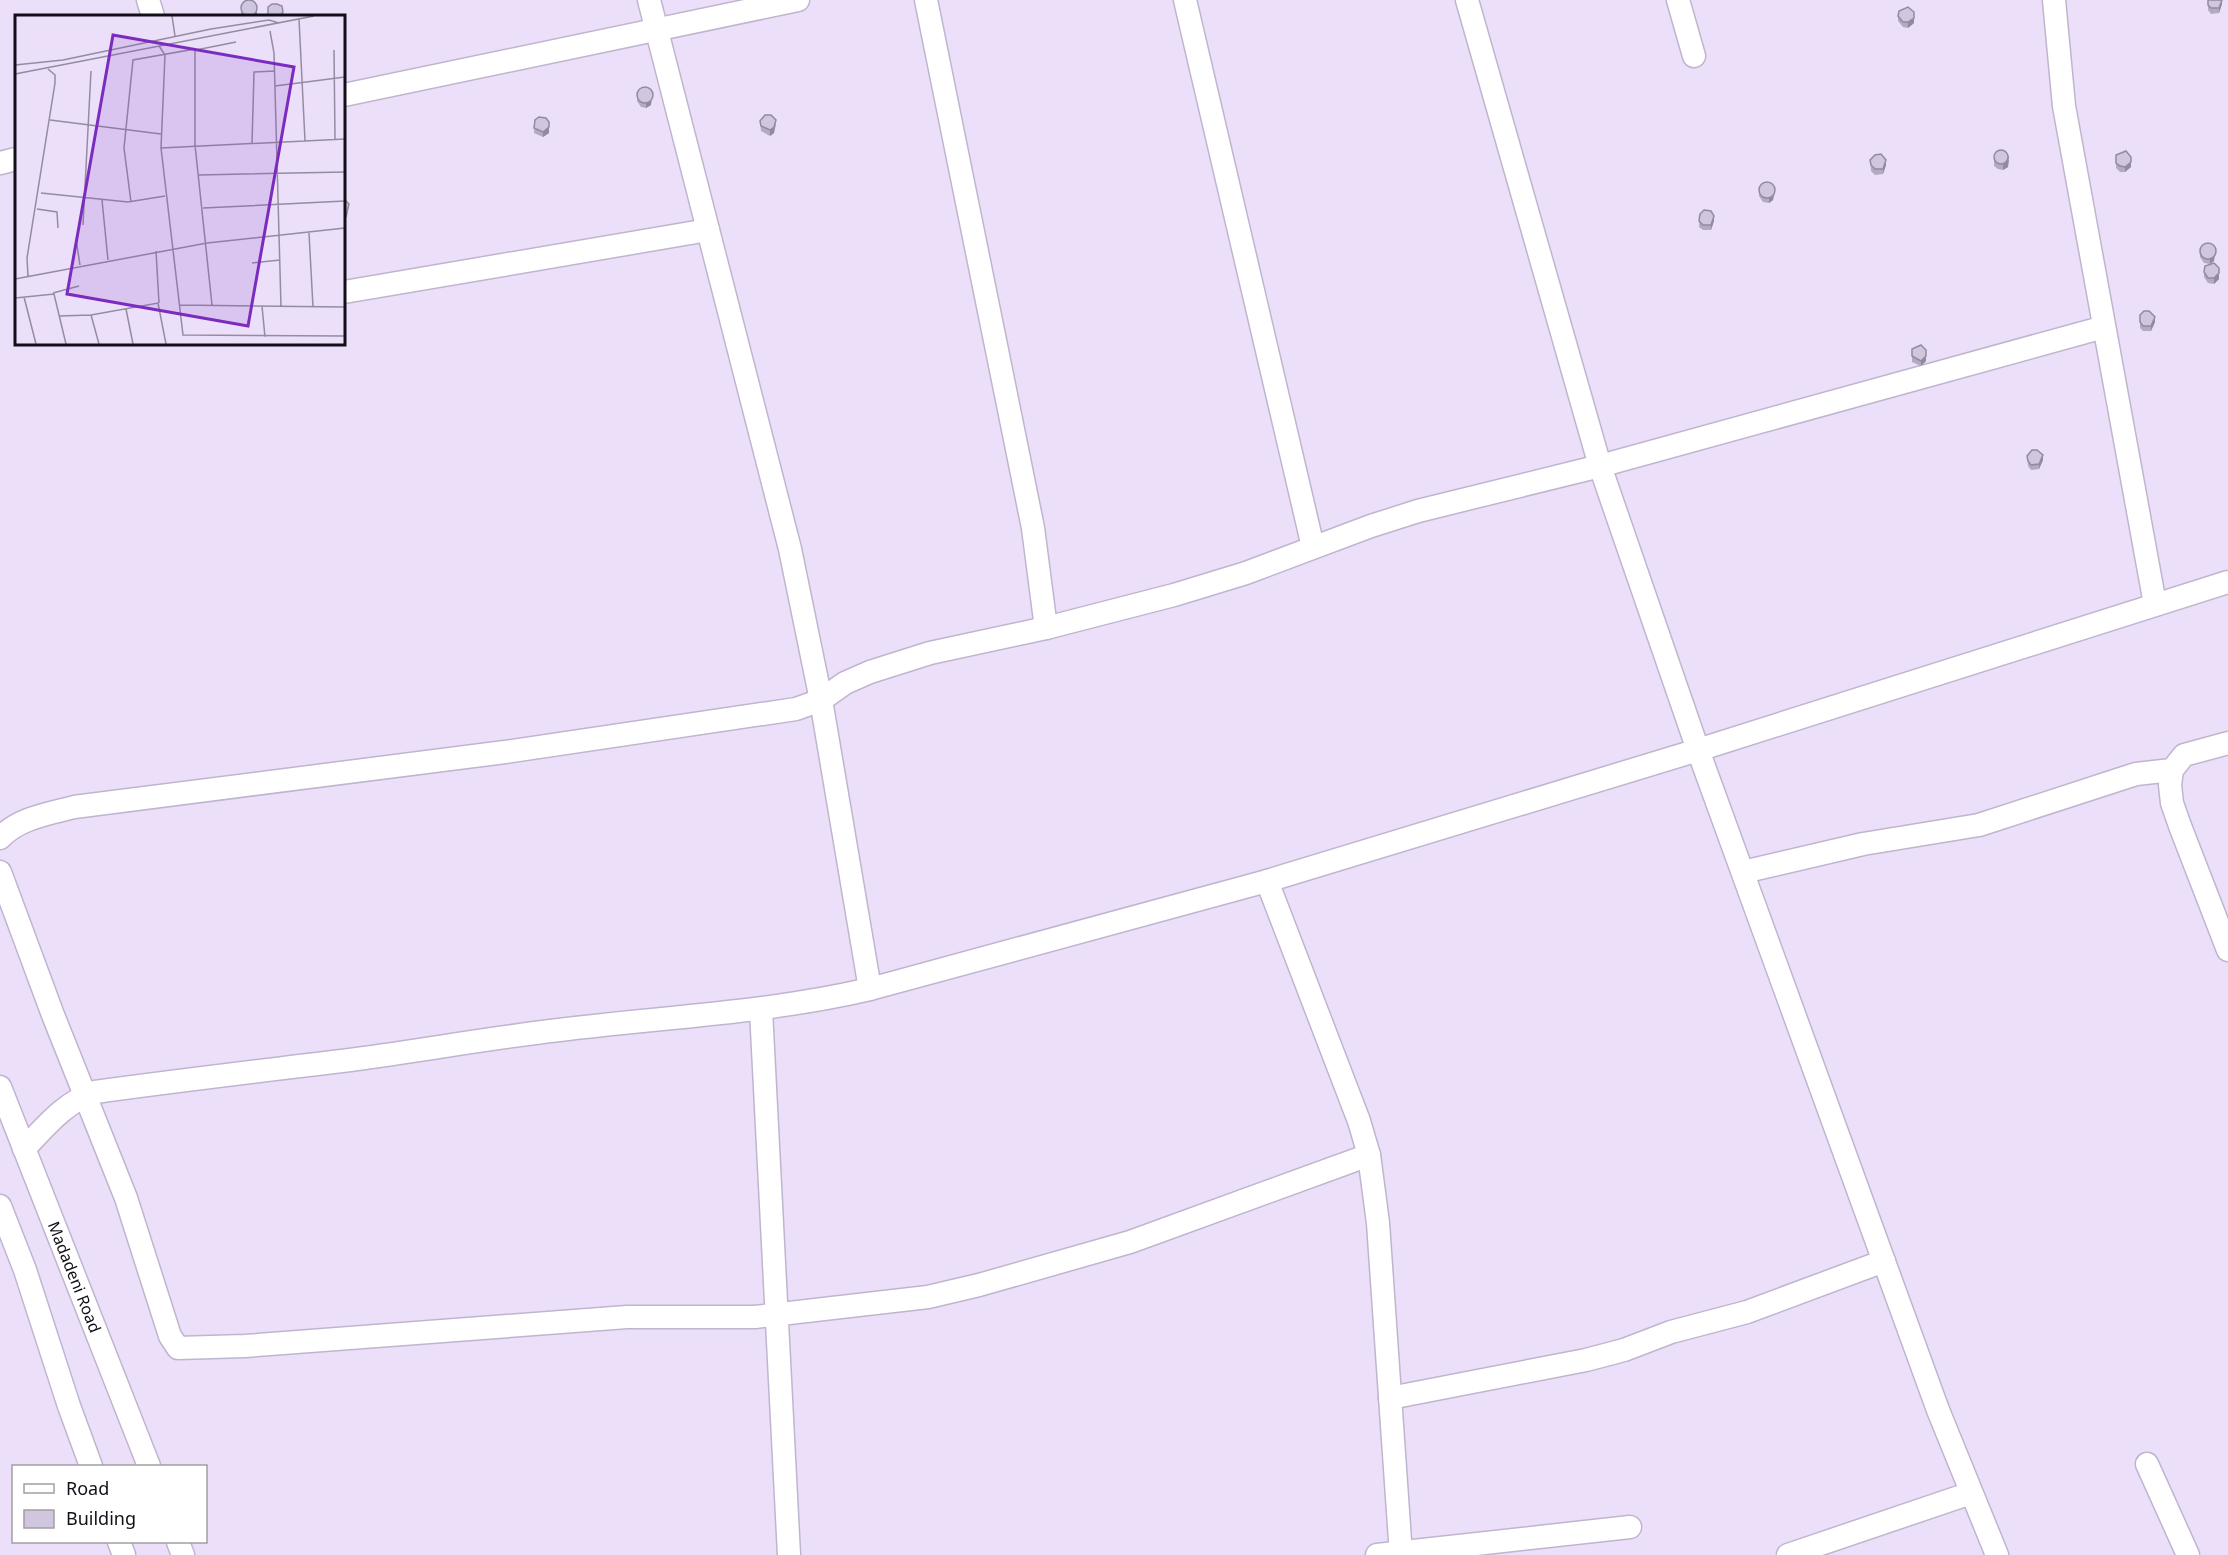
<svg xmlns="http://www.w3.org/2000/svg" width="2228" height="1555" font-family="'Noto Sans',sans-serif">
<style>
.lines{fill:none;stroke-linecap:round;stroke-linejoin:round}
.minor-casing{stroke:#c0b5cf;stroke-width:25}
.minor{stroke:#fff;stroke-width:22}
.wall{fill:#b4aac1}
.shaded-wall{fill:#928b9d}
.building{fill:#d1c6e0;stroke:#928b9d;stroke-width:1.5}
.labels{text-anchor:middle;stroke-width:5;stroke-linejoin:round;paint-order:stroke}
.street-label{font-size:16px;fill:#130f18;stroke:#fff}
.inset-road{fill:none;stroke:#958ca0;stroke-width:1.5}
.view{fill:#7b2cbf;fill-opacity:0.15;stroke:#7b2cbf;stroke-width:3}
.inset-edge{fill:none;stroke:#130f18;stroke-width:3}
</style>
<rect width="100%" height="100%" fill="#ebdffa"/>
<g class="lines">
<g class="minor-casing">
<g id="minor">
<path d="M148,0l5,16"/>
<path d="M649,0l141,549 31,151 49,289"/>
<path d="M926,0l107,528 13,100"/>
<path d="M1185,0l128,547"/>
<path d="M1467,0l133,466 98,284 240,660 59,145"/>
<path d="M1678,0l16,56"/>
<path d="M2054,0l10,106 91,498"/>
<path d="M344,95l454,-95"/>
<path d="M0,163l16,-4"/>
<path d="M344,292l364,-62"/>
<path d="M2228,743l-44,12 -12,15 -2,15 2,18 8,23 48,124"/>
<path d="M0,838c19,-20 48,-24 74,-31l431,-55 291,-43 25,-9 24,-17 25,-11 60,-19 116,-25 128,-33 72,-22 125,-47 47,-15 182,-45 504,-139"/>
<path d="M0,872l53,143 73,183 44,138 8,12 67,-2 382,-29h128l173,-20 51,-12 151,-43 239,-87"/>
<path d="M1743,872l120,-28 116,-19 157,-51 36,-4"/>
<path d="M1267,881l92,240 10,34 9,68 23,332"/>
<path d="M761,1010l28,545"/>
<path id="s1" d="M0,1087l149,379"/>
<path d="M24,1149c21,-22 41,-47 71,-57 87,-12 174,-22 262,-33 67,-9 134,-21 202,-29 105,-13 208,-17 311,-41l397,-108 431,-131 530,-168"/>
<path d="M0,1206l25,64 44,136 22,60"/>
<path d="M1390,1398l196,-38 38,-10 47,-18 76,-20 137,-51"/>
<path d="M2147,1464l41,91"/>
<path d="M119,1542l5,13"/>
<path d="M178,1542l5,13"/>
<path d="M1377,1555l253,-28"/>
<path d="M1788,1555l183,-62"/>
</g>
</g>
<use href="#minor" class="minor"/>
</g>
<g class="wall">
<path d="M2208,0l14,4 -3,9 -8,1 -3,-4z"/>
<path d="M241,9l16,7h-14l-2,-1z"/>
<path d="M1914,12v11l-6,5 -5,-1 -5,-6v-5z"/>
<path d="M637,96l15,2 -1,7 -5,3 -5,-1 -4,-6z"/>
<path d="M535,120l14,13 -6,4 -9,-4z"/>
<path d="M760,121l16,4 -2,8 -4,3 -9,-5z"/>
<path d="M1994,155l15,5 -1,7 -5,3 -5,-1 -4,-3z"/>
<path d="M2131,157v10l-6,5h-5l-4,-4v-5z"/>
<path d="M1870,160l16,5 -3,9 -8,1 -4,-4z"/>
<path d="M1759,190l16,3 -2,7 -4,3 -6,-1 -4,-6z"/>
<path d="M1700,214l14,7 -3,9h-8l-4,-3z"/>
<path d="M2200,252l15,2 -1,7 -4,3 -6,-1 -4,-6z"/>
<path d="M2219,268v11l-5,5 -6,-1 -4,-6v-5z"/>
<path d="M2140,315l15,7 -4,9h-8l-3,-3z"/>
<path d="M1912,349l14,12 -5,5 -9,-4z"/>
<path d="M2027,456l16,4 -4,9 -8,1 -3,-4z"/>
</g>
<g class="shaded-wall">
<path d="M2222,0v4l-3,9v-5z"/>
<path d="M257,11v5h-6z"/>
<path d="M1914,18v5l-6,5v-6z"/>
<path d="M652,92l-1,13 -5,3v-6z"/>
<path d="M776,120l-2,13 -4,3v-6z"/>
<path d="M549,127v6l-6,4v-5z"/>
<path d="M2009,155l-1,12 -5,3v-5z"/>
<path d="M1886,160v5l-3,9v-5z"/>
<path d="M2131,162v5l-6,5v-5z"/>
<path d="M1775,187l-2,13 -4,3v-6z"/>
<path d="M349,204l-2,13 -3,2v-5z"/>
<path d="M1714,216v5l-3,9v-5z"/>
<path d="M2215,249l-1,12 -4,3v-5z"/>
<path d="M2219,273v6l-5,5v-6z"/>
<path d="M2155,317v5l-4,9v-5z"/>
<path d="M1926,356v5l-5,5v-5z"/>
<path d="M2043,455v5l-4,9v-5z"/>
</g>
<g class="building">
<path d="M2208,0h14l-3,8h-8l-3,-3z"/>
<circle cx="249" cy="8" r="8"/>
<path d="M272,4h5l5,2 1,6 -3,4h-10l-2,-1v-8z"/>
<path d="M1908,7l6,5v6l-6,4h-5l-5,-6 1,-5z"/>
<circle cx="645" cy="95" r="8"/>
<path d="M765,115h6l5,5 -2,7 -4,3 -9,-4 -1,-5z"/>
<path d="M539,117l7,1 3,4v5l-6,5 -9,-4 1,-8z"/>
<circle cx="2001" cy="157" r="7"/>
<path d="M2126,151l5,6v5l-6,5 -5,-1 -4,-3v-8z"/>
<path d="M1881,154l5,6 -3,9h-8l-4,-4 -1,-5 5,-5z"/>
<circle cx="1767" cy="190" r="8"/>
<path d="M344,199l5,5 -2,8 -3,2z"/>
<path d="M1704,210l7,1 3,5 -3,9h-8l-4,-4 1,-7z"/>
<circle cx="2208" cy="251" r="8"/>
<path d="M2214,263l5,5v5l-5,5h-6l-4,-6 1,-6z"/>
<path d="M2144,311h5l6,6 -4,9h-8l-3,-4v-7z"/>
<path d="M1921,345l5,5v6l-5,5 -9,-5v-7z"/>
<path d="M2032,450h5l6,5 -4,9 -8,1 -3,-4 -1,-5z"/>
</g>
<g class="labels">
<g class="street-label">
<text dy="6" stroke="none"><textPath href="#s1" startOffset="204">Madadeni Road</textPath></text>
</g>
</g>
<g transform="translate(15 15)">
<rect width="330" height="330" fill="#ebdffa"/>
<path class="inset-road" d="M157,1l3,20M284,4l6,122M255,16l4,22 7,254M144,31l6,9 -4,93 22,187 162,1M181,35l40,-8M319,35l1,89M0,50l48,-5 148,-31 58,-9 10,3M0,59l299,-58M260,71l70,-9M35,105l111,14M237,129l2,-72 21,-1M146,133l184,-9M184,160l146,-3M26,178l87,9 37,-6M87,185l6,60M116,187l-7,-54 9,-88 62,-11v96l17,160M188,193l142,-7M22,194l20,3 1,16M68,210l8,-154M294,218l4,74M61,224l4,26M141,236l3,52M237,248l28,-3M13,261l-1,-18 28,-175v-8l-7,-6M0,264l192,-36 138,-15M38,278l26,-7M9,282l12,47M0,283l39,-4 12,50M164,290l166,2M247,291l3,31M111,294l7,35M76,300l8,29M44,301l32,-1 67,-12 8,41"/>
<path class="view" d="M98,20l181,32 -46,259 -181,-32z"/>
<rect width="330" height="330" class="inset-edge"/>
</g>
<rect x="12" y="1465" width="195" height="78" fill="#ffffff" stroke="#a19fa3" stroke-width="1.5"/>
<rect x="24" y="1484" width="30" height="9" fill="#ffffff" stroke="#a19fa3" stroke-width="1.5"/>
<text x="66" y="1495" font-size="18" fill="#130f18">Road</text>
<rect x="24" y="1510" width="30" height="18" fill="#d1c6e0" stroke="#a19fa3" stroke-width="1.5"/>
<text x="66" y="1525" font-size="18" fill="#130f18">Building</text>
</svg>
